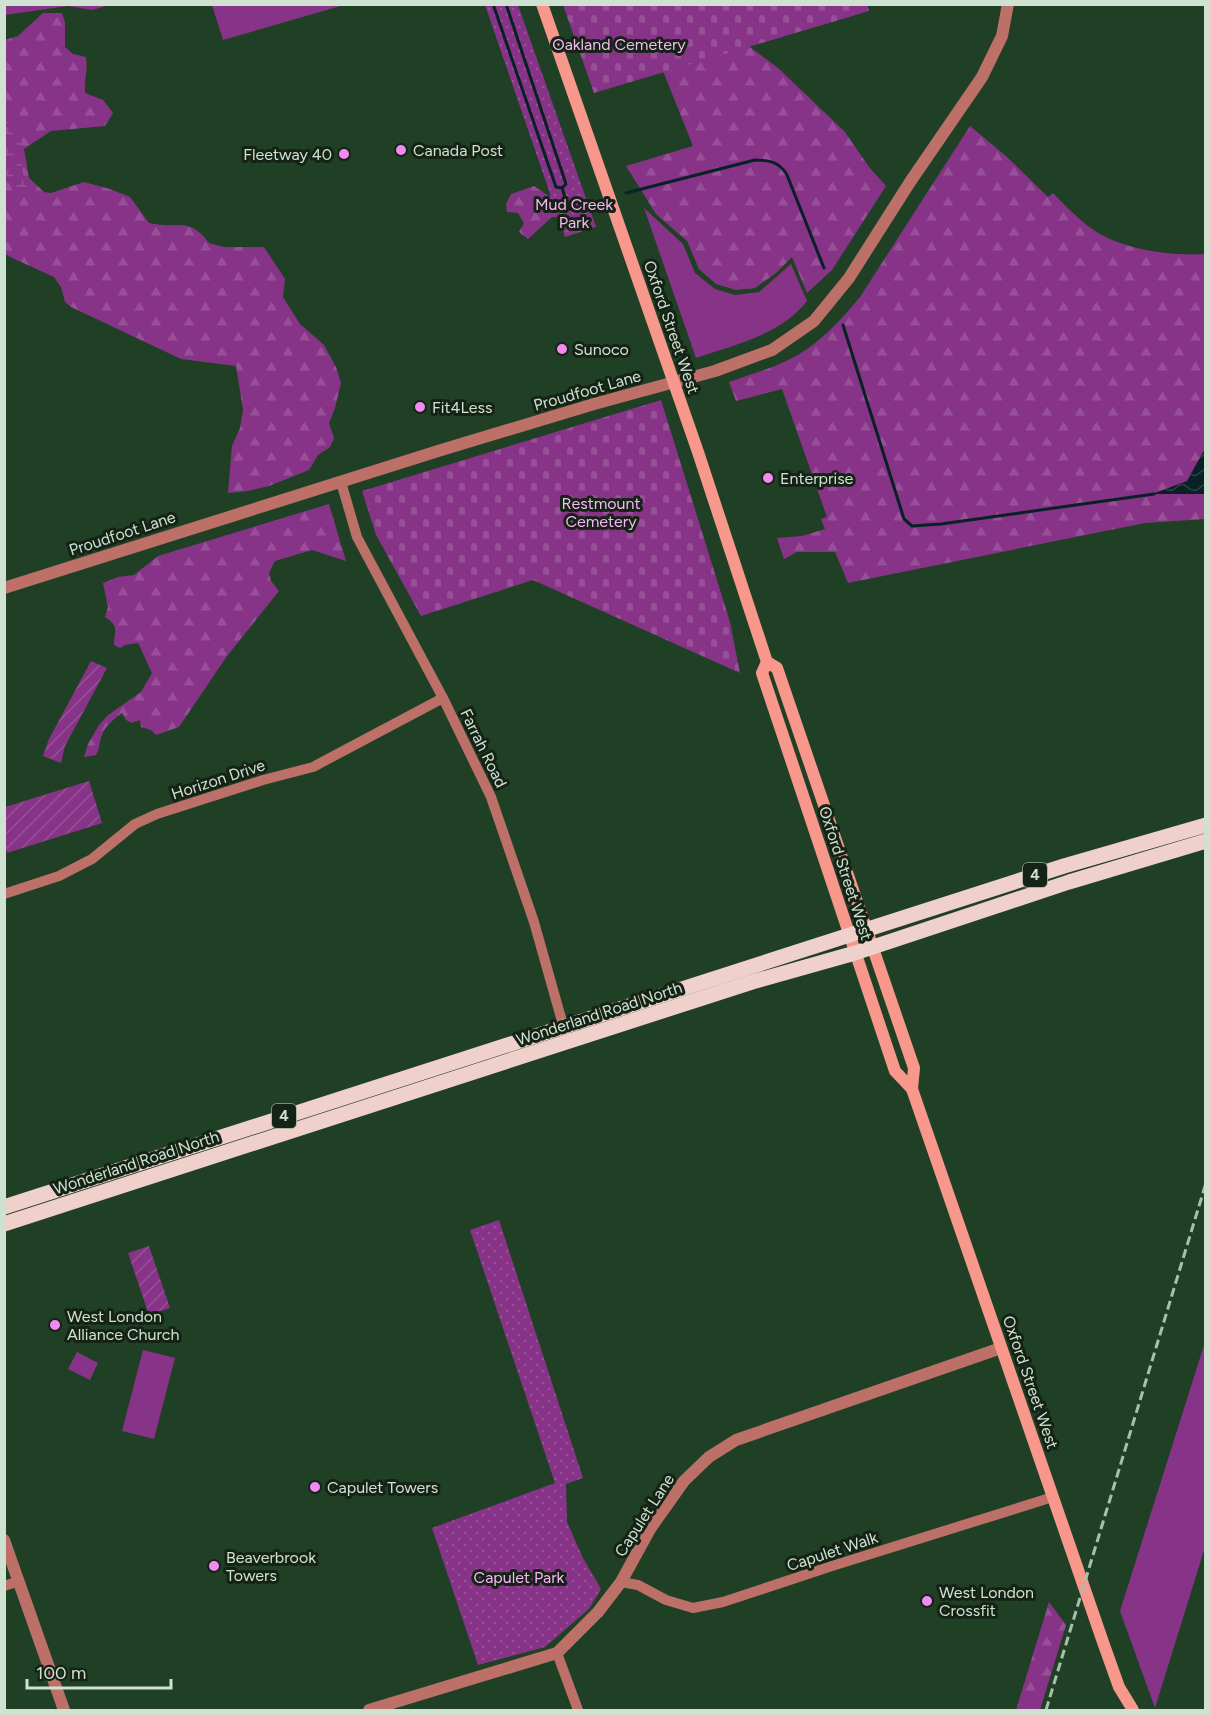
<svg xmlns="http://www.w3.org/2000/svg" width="1210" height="1715" font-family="Figtree,sans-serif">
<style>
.grass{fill:#873387}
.forest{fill:url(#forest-firs)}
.wetland{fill:url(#wetland-marsh)}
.cemetery{fill:url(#cemetery-stones)}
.park{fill:url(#park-dots)}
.garden{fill:url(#garden-furrows)}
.water{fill:url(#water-waves)}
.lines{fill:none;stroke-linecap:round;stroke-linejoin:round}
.stream{stroke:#082125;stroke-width:3}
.minor{stroke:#bc7067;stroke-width:10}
.tertiary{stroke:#bc7067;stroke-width:12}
.secondary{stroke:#f8978b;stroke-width:12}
.primary{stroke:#f0d0cb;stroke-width:15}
.rail{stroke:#a9beab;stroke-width:3;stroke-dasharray:9 4.5;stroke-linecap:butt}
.poi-dot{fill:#f38af1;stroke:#152316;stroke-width:2}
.labels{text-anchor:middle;stroke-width:6;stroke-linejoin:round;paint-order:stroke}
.shield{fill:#152316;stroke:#97a898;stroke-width:1.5}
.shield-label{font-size:15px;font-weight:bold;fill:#cfe1d0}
.park-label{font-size:16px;fill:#f9b6f6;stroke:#152316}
.poi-label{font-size:16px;fill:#cfe1d0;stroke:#152316;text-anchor:start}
.street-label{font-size:16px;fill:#cfe1d0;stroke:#152316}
</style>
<defs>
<pattern id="forest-firs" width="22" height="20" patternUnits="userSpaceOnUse" patternTransform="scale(1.5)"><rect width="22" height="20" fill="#873387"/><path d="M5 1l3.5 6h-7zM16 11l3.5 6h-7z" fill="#975097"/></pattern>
<pattern id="wetland-marsh" width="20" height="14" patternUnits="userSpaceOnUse" patternTransform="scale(1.5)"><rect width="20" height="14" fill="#873387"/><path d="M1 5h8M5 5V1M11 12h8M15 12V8" fill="none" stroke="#975097"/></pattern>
<pattern id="cemetery-stones" width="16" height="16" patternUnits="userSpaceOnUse" patternTransform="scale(1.5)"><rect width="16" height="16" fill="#873387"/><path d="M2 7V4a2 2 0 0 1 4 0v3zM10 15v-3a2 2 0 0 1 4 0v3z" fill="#975097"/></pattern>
<pattern id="park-dots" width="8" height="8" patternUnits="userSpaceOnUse" patternTransform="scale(1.5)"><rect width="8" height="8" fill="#873387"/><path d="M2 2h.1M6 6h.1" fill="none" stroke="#975097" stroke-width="1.8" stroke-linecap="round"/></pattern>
<pattern id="garden-furrows" width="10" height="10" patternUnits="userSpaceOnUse" patternTransform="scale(1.5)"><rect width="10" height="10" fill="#873387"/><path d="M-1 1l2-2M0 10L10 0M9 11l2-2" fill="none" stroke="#975097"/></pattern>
<pattern id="water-waves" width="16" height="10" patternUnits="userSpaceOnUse" patternTransform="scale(1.5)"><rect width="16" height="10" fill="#082125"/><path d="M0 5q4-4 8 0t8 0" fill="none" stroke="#2b4144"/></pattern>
</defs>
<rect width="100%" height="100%" fill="#204025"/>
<g class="grass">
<path d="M4,5l1,-1 105,1 -18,5 -24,-4 -63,9z"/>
<path d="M212,5v-1l132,1 -121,35z"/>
<path d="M644,208l39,36 12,29 20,16 20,6 24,-3 32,-28 16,37c-26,34 -73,44 -111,57z"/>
<path d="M1205,1342v205l-50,161 -35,-97z"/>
<path d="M143,1350l32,8 -21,81 -32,-8z"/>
<path d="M77,1352l21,11 -8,17 -22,-11z"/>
</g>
<g class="forest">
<path d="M694,5l84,63 67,64 24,35 17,19 -54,84 -25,23 -15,-36 -16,16 -21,15 -19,2 -20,-6 -17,-15 -12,-28 -31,-27 -30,-48 67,-20 -42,-105z"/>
<path d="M43,13h19l3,10v24l8,7 13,3c2,13 -2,23 -1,36l18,7 10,13 -8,13 -54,5 -27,18 5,29 15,14 7,1 33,-11 26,7 20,8 19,26c29,7 39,-8 60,20l15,4h40l21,32 -2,18 17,27 24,21 12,22 5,16 -6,25 -6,15 5,15 -4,9 -12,8 -9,15 -40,16 -21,5 -20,2 4,-47 8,-18 3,-18 -7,-44 -55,-7 -110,-52 -6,-5 -4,-15 -7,-10 -46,-21 -3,-3v-213l13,-4z"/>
<path d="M970,126l37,31 41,40 5,-4c10,10 19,20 30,29 30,27 84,34 122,32v265l-60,4 -297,60 -13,-31h-38l-13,7 -7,-21 25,-2 23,-7 -4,-10 6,-2 -45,-128 -46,12 -7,-19c22,-8 45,-14 65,-25 25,-13 48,-38 66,-60z"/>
<path d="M534,186l15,10 19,-6 -3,27h-13l-24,22 -9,-7 5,-9 -6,-10 -11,-1 -1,-8 5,-10z"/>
<path d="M329,504l17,57 -34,-11 -37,11 -6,12 2,8 8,10 -52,65 -48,71 -23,8 -5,-5 -10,-3 -1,-7 -8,3 -6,-3 -4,-7c-8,6 -17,13 -20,22 -3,7 -2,13 -6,20l-12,2 4,-13 11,-19 9,-10 33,-23 11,-19 -14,-30 -13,2 -5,3 -6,-3c0,-15 6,-18 -9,-28l3,-10 -5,-24 15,-6 16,-2 24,-19z"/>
<path d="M1049,1602l17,23 -26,85h-24z"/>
</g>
<path class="wetland" d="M5,123l10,3 7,12v31l6,24 -13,1 -10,-22z"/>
<g class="cemetery">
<path d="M867,5l2,6 -275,82 -31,-88z"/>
<path d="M661,400l69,222 10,51 -207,-93 -112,36 -45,-81 -14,-44z"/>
</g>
<g class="park">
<path d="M485,5h33l78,222 -31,10z"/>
<path d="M499,1220l84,258 -17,6 1,38 16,36 18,31 -12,20 -44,38 -67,18 -46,-137 123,-45 -85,-253z"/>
</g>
<g class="garden">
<path d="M91,661l16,7 -42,78 -4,17 -18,-7 6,-17z"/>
<path d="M89,781l13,42 -95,30 -2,-8v-38z"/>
<path d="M149,1246l21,62 -21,7 -21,-62z"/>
</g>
<path class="water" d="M1205,451v43h-53l35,-13 16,-29z"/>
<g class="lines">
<g class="stream">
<path d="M493,4l63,183 6,1"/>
<path d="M506,4l60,180 -4,4 7,21 12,1 10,-5"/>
<path d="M626,193l129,-33c14,0 25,2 32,15l37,93"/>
<path d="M843,325l61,194 8,7 29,-2 213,-30"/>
</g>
<g class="minor">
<path d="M341,482l16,55 86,161 48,99 43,125 31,110"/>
<path d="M4,894l55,-18 33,-17 43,-35 22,-10 106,-34 50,-13 130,-69"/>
<path d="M621,1582l17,3 28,15 27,8 30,-6 109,-36 221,-69"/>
<path d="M4,1586l15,-5"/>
<path d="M557,1653l21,57"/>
</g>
<g class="tertiary">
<path d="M4,588l434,-137 156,-47 121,-33 57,-21 42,-29 35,-43 61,-96 72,-105 20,-41 6,-32"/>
<path d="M4,1540l60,170"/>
<path d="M369,1710l188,-57 41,-41 23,-30 29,-53 34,-48 25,-24 27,-17 265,-92"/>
</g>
<g class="secondary">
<path d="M542,4l156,448 69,210 10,6 137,400 -2,21"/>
<path d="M767,662l-5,11 133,398 17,18 192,556 15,42 14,23"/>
</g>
<g class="primary">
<path d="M4,1207l1060,-341 142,-41"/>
<path d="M4,1224l748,-242 103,-29 214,-71 137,-41"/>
</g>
<path class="rail" d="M1046,1710l160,-527"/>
</g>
<g class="poi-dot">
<circle cx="401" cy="150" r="6"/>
<circle cx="344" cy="154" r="6"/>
<circle cx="562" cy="349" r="6"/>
<circle cx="420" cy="407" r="6"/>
<circle cx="768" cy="478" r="6"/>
<circle cx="55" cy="1325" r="6"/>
<circle cx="315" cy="1487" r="6"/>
<circle cx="214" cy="1566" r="6"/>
<circle cx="927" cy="1601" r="6"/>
</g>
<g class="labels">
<g class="shield">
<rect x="1023" y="863" width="24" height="24" rx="4.5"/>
<rect x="272" y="1104" width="24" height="24" rx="4.5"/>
</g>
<g class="shield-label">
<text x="1035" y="880">4</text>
<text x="284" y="1121">4</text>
</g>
<g class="park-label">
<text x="619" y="50">Oakland Cemetery</text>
<text x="574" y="210">Mud Creek<tspan x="574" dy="18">Park</tspan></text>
<text x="601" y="509">Restmount<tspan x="601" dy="18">Cemetery</tspan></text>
<text x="519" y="1583">Capulet Park</text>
</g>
<g class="poi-label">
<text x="413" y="156">Canada Post</text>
<text x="332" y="160" text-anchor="end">Fleetway 40</text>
<text x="574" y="355">Sunoco</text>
<text x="432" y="413">Fit4Less</text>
<text x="780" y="484">Enterprise</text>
<text x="67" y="1322">West London<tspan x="67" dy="18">Alliance Church</tspan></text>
<text x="327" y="1493">Capulet Towers</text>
<text x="226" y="1563">Beaverbrook<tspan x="226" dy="18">Towers</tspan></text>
<text x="939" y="1598">West London<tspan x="939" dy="18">Crossfit</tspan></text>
</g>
<g class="street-label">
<text transform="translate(672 327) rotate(71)" y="6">Oxford Street West</text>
<text transform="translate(587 390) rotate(-16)" y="6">Proudfoot Lane</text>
<text transform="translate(122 533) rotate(-18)" y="6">Proudfoot Lane</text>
<text transform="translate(484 748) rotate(64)" y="6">Farrah Road</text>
<text transform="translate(218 779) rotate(-18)" y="6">Horizon Drive</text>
<text transform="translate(846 873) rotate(72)" y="6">Oxford Street West</text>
<text transform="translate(599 1013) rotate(-18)" y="6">Wonderland Road North</text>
<text transform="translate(136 1162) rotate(-18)" y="6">Wonderland Road North</text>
<text transform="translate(1031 1382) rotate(71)" y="6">Oxford Street West</text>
<text transform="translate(644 1515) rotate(-57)" y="6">Capulet Lane</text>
<text transform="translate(832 1551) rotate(-18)" y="6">Capulet Walk</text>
</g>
</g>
<rect width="1210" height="1715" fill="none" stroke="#cfe1d0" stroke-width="12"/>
<path d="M27 1679v9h144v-9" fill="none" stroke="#cfe1d0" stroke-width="3"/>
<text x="36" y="1679" font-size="18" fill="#cfe1d0" stroke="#152316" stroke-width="4.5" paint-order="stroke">100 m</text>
</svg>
